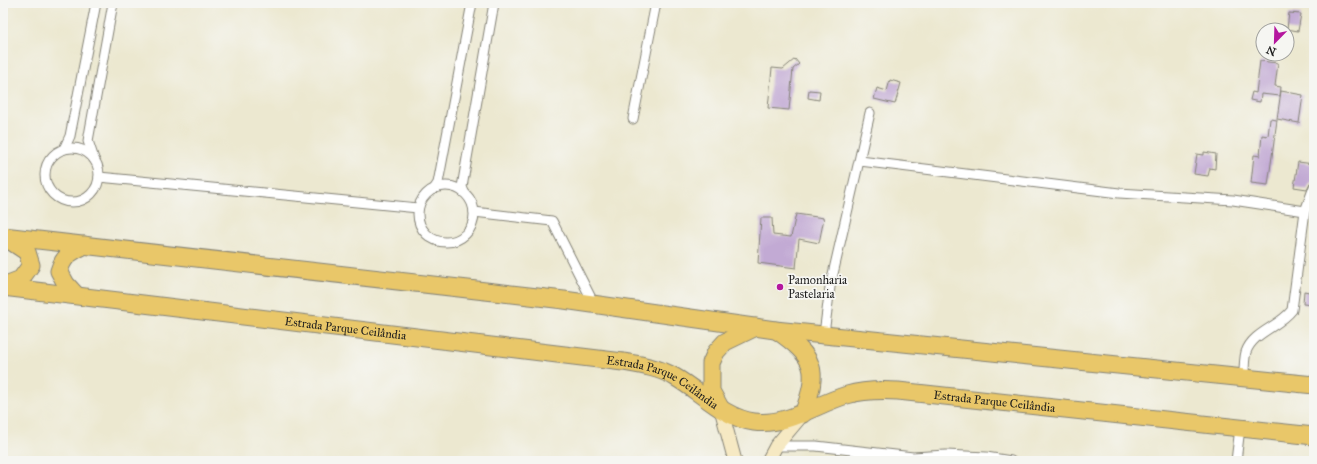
<svg xmlns="http://www.w3.org/2000/svg" width="1317" height="464" font-family="'IM FELL Great Primer',serif">
<style>
.building{fill:#c2aad4}
.lines{fill:none;stroke-linecap:round;stroke-linejoin:round}
.street-casing{stroke:#848276;stroke-width:11}
.secondary-casing{stroke:#848276;stroke-width:15}
.highway-casing{stroke:#848276;stroke-width:19}
.street{stroke:#fff;stroke-width:9}
.secondary{stroke:#f6e9c3;stroke-width:13}
.highway{stroke:#e9c769;stroke-width:17}
.poi-dot{fill:#b5179e;stroke:#f6f6f2;stroke-width:1.5}
.labels{text-anchor:middle;stroke-width:3.5;stroke-linejoin:round;paint-order:stroke}
.poi-label{font-size:12px;fill:#1c1c1c;stroke:#f6f6f2;text-anchor:start}
.street-label{font-size:12px;fill:#1c1c1c;stroke:#f6f6f2}
</style>
<rect width="100%" height="100%" fill="#f6f6f2"/>
<filter id="ink" filterUnits="userSpaceOnUse"><feTurbulence type="fractalNoise" baseFrequency=".025" numOctaves="2"/><feDisplacementMap in="SourceGraphic" scale="8" xChannelSelector="R" yChannelSelector="G"/><feConvolveMatrix kernelMatrix="1 2 1 2 8 2 1 2 1" color-interpolation-filters="sRGB"/></filter>
<filter id="wash" filterUnits="userSpaceOnUse"><feTurbulence type="fractalNoise" baseFrequency=".012" numOctaves="4" result="noise"/><feDisplacementMap in="SourceGraphic" scale="16" xChannelSelector="R" yChannelSelector="G"/><feGaussianBlur stdDeviation="0.9" result="paint"/><feColorMatrix in="noise" values="0 0 0 0 0 0 0 0 0 0 0 0 0 0 0 0 0 1.4 0 .05"/><feComposite in="paint" operator="in"/></filter>
<g filter="url(#wash)">
<rect width="100%" height="100%" fill="#ece8d0"/>
<g id="blocks">
<g class="building">
<path d="M1289,13l12,1 -3,17 -11,-2z"/>
<path d="M795,59l4,5 -6,5 -4,41 -21,-2 4,-40 11,1z"/>
<path d="M1260,61l18,2 -3,23 6,1 -1,9 -19,-2 -1,8 -10,-2 2,-8 4,1z"/>
<path d="M890,80l11,3 -6,21 -21,-5 3,-11 10,3z"/>
<path d="M809,90l11,1 -1,9 -11,-2z"/>
<path d="M1281,91l22,4 -4,28 -22,-4z"/>
<path d="M1270,119l7,1 -9,65 -17,-2 3,-28 6,1 2,-21 6,1z"/>
<path d="M1204,152l12,2 -1,15 -5,-1 -2,8 -14,-2 3,-20 7,1z"/>
<path d="M1298,162l16,2v17l-4,2 -3,6 -13,-2z"/>
<path d="M796,214l28,4 -5,25 -20,-4 -3,29 -38,-5 3,-45h11l1,17 18,2z"/>
<path d="M1304,291l10,2v12l-11,-1z"/>
</g>
</g>
</g>
<g filter="url(#ink)">
<use href="#blocks" fill-opacity="0" stroke="#848276" stroke-width="1"/>
<g class="lines">
<g class="street-casing">
<g id="street">
<path d="M633,119l23,-116"/>
<circle cx="72" cy="175" r="27"/>
<path d="M64,149l6,-13 26,-133"/>
<path d="M94,159l-6,-18 25,-138"/>
<path d="M860,161l259,32 114,7 72,11"/>
<path d="M99,177l319,31"/>
<circle cx="446" cy="214" r="28"/>
<path d="M434,189l4,-6 34,-180"/>
<path d="M464,192l-2,-5 32,-184"/>
<path d="M474,212l78,9 42,83"/>
<path d="M824,334l6,-47 40,-174"/>
<path d="M1244,377c0,-8 0,-18 2,-25 7,-20 33,-25 46,-42l13,-99 9,-24"/>
<path d="M776,446h40l97,11 33,-2 40,2 25,4"/>
<path d="M1236,461l4,-33"/>
</g>
</g>
<g class="secondary-casing">
<g id="secondary">
<path d="M721,409l14,52"/>
<path d="M768,461l8,-15 27,-32"/>
</g>
</g>
<g class="highway-casing">
<g id="highway">
<path d="M3,236l561,64 211,30 539,55"/>
<path d="M3,286l18,-7 10,-14 -4,-13 -21,-14"/>
<path id="s1" d="M3,287l620,75c18,3 37,6 52,15 26,15 49,41 79,45 34,4 62,-18 93,-27 17,-5 34,-5 51,-4l416,45"/>
<path d="M76,295l-10,-11 -7,-13c5,-16 11,-18 26,-26"/>
<path d="M776,330c39,27 44,39 27,84"/>
<path d="M721,409l-10,-18v-28l5,-11 9,-10 31,-15"/>
</g>
</g>
<use href="#street" class="street"/>
<use href="#secondary" class="secondary"/>
<use href="#highway" class="highway"/>
</g>
</g>
<circle class="poi-dot" cx="780" cy="287" r="4"/>
<g class="labels">
<g class="poi-label">
<text x="788" y="284">Pamonharia<tspan x="788" dy="14">Pastelaria</tspan></text>
</g>
<g class="street-label">
<text dy="4" stroke="none"><textPath href="#s1" startOffset="345">Estrada Parque Ceilândia</textPath></text>
<text dy="4" stroke="none"><textPath href="#s1" startOffset="669">Estrada Parque Ceilândia</textPath></text>
<text dy="4" stroke="none"><textPath href="#s1" startOffset="1017">Estrada Parque Ceilândia</textPath></text>
</g>
</g>
<rect width="1317" height="464" fill="none" stroke="#f6f6f2" stroke-width="16"/>
<g transform="translate(1275 42) rotate(203)"><circle r="19" fill="#f6f6f2" stroke="#9f9f9c"/>
<path d="M0-3L7 15L0 10L-7 15Z" fill="#b5179e"/>
<text y="-6" font-size="11" font-weight="bold" text-anchor="middle" fill="#1c1c1c">N</text>
</g>
</svg>
